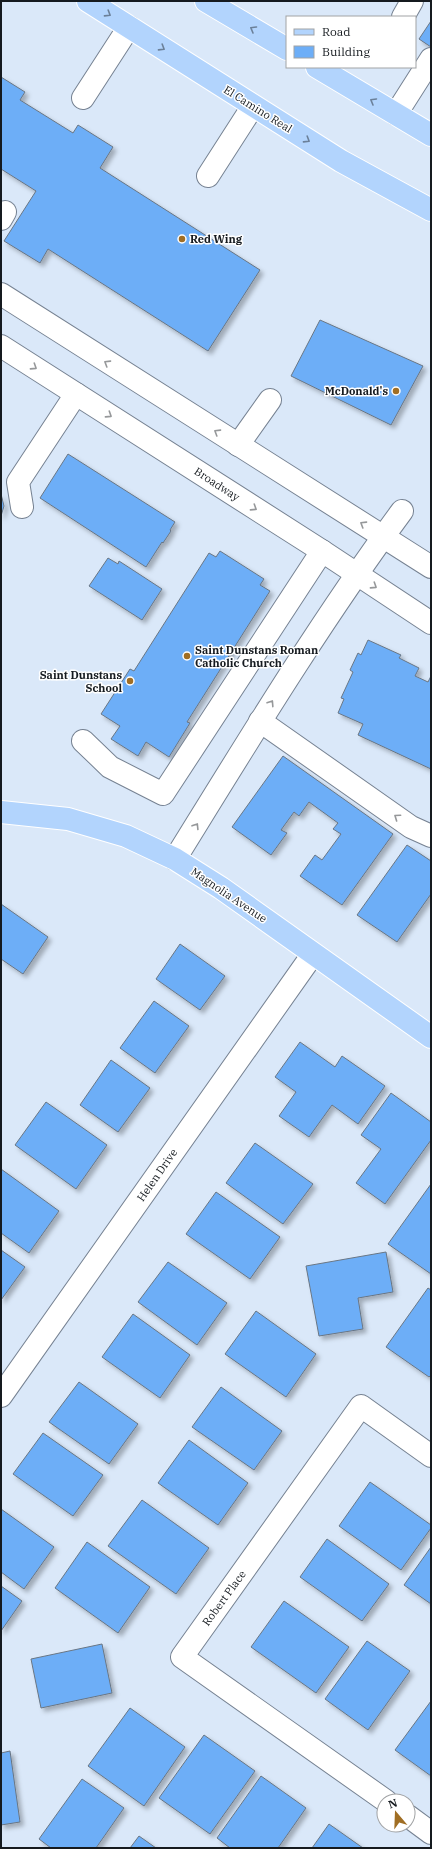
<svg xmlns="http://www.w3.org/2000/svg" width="432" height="1849" font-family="'IBM Plex Serif',serif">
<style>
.building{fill:#6daef7;stroke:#697684;filter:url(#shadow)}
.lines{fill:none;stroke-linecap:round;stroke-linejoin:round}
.minor-casing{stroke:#768292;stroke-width:24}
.major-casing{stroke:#fff;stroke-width:24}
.minor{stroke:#fff;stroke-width:22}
.major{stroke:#b2d4fd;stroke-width:22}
.oneway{stroke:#6b8099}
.oneway2{stroke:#96989a}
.poi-dot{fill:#a06e24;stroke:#fff;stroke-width:1.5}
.labels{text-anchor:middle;stroke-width:3;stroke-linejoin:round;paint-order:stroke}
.street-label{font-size:11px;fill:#151a1f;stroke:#fff}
.poi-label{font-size:11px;font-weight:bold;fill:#151a1f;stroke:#fff;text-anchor:start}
</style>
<defs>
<filter id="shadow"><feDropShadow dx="3.5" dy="3.5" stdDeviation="2" flood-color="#0004"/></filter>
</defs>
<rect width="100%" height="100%" fill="#dae8f9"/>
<g class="building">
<path d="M431,21v26l-12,-8z"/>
<path d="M1,77l24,15 -5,8 53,33 5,-8 35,22 -13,21 160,102 -52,81 -160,-102 -8,14 -36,-22 32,-50 -35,-22z"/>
<path d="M320,320l103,46 -32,59 -100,-49z"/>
<path d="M68,454l107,68 -5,8 1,1 -8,12 -1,-1 -16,25 -106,-69z"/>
<path d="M1,494l3,12 -3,10z"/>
<path d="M220,551l44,28 -4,6 10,6 -83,131 3,1 -21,34 -23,-15 -8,14 -27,-17 9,-13 -19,-12 29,-45 4,2 75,-118 7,4z"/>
<path d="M108,558l10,6 1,-3 43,28 -20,31 -53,-34z"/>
<path d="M368,640l33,15 -2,3 20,10 -4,8 13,6 3,-6v93l-73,-34 5,-11 -25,-11 6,-14 -3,-1 12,-26 -3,-2 8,-17 3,2z"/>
<path d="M283,756l110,78 -51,71 -42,-29 15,-21 7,5 19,-26 -8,-5 5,-6 -29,-21 -10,14 -5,-4 -13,18 6,3 -16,22 -39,-28z"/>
<path d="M407,845l24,16v33l-34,48 -40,-27z"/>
<path d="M1,904l47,33 -25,37 -22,-15z"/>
<path d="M180,944l45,32 -25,34 -44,-31z"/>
<path d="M154,1001l35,25 -34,47 -35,-25z"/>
<path d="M300,1042l35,25 7,-11 43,30 -27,38 -26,-19 -23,32 -30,-21 17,-24 -21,-15z"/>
<path d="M111,1060l39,28 -32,44 -38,-27z"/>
<path d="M391,1093l40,29v18l-46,64 -29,-21 25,-34 -20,-14z"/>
<path d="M46,1102l61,43 -31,44 -61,-44z"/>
<path d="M255,1143l58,41 -30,40 -57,-41z"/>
<path d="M1,1169l58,42 -30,42 -28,-20z"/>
<path d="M431,1184v90l-43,-30z"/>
<path d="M216,1192l64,45 -30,42 -64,-45z"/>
<path d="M1,1250l24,17 -24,33z"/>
<path d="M386,1252l7,40 -35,6 5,31 -44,7 -13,-70z"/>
<path d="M168,1262l59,41 -30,42 -59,-43z"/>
<path d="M428,1288l3,2v85l-2,2 -43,-30z"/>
<path d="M256,1311l60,43 -30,43 -61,-43z"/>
<path d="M133,1314l57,41 -30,43 -58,-41z"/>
<path d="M79,1382l59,42 -29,40 -60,-42z"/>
<path d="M221,1387l61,44 -28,39 -62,-43z"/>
<path d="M43,1433l60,42 -30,41 -60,-42z"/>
<path d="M189,1440l59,43 -30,42 -60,-42z"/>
<path d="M370,1482l61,43v3l-30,42 -62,-44z"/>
<path d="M142,1500l67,48 -33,46 -68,-48z"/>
<path d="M1,1509l53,38 -30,42 -23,-17z"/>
<path d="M327,1539l62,45 -27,37 -62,-44z"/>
<path d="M87,1542l63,45 -32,46 -63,-45z"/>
<path d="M431,1547v57l-27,-19z"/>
<path d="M1,1586l21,15 -21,30z"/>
<path d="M284,1601l65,46 -33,46 -65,-46z"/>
<path d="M367,1641l43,30 -42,59 -43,-31z"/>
<path d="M102,1644l10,49 -71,15 -10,-49z"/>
<path d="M431,1701v75l-36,-26z"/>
<path d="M130,1708l55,39 -41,59 -56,-40z"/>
<path d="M204,1735l51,36 -45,63 -51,-36z"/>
<path d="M10,1751l10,71 -19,3v-72z"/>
<path d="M261,1776l45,32 -28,40h-48l-13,-10z"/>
<path d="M82,1779l42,29 -28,40h-45l-12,-9z"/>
<path d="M329,1824l34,24h-51z"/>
<path d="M139,1836l17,12h-26z"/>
</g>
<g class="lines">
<g class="minor-casing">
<g id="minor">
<path d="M403,17l9,-16"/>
<path d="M83,98l46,-71"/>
<path d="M396,114l35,-55"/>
<path d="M208,176l45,-70"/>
<path d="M1,219l4,-7"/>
<path d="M1,294l430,273"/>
<path d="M1,346l321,205 109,72"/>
<path d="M238,445l32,-45"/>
<path d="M22,507l-4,-25 58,-88"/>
<path d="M260,721l151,106 20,9"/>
<path d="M83,741l27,26 53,27 159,-243"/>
<path d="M175,859c73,-118 145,-237 227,-348"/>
<path d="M1,1396l312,-442"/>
<path d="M386,1801l-204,-144 179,-251 70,50"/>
<path d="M408,1816l23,17"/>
</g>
</g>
<g class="major-casing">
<g id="major">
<path d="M88,1l253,160 90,49"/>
<path d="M206,1l81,48"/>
<path d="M317,67l114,68"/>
<path d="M1,812l67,7 58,17 49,23 46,29 210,149"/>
</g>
</g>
<use href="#minor" class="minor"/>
<use href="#major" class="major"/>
</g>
<defs><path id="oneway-chevron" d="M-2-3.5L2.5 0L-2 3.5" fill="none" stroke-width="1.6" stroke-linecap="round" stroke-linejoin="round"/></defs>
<g class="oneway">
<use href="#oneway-chevron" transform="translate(108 14) rotate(32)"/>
<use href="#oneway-chevron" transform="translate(253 29) rotate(-150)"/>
<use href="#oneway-chevron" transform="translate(162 48) rotate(32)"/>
<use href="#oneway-chevron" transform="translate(373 101) rotate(-150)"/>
<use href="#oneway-chevron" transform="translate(307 140) rotate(32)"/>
</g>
<g class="oneway2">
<use href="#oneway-chevron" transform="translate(107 363) rotate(-148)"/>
<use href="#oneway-chevron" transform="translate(34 367) rotate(33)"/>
<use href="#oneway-chevron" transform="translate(109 415) rotate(33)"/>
<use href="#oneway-chevron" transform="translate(217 432) rotate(-148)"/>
<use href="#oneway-chevron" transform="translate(254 508) rotate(33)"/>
<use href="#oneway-chevron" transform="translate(363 524) rotate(-148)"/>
<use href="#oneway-chevron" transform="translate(374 586) rotate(33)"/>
<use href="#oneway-chevron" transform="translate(271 703) rotate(-57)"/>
<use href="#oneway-chevron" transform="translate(397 817) rotate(-145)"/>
<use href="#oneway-chevron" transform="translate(196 826) rotate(-58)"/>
</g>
<g class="poi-dot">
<circle cx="182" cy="239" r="4"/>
<circle cx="396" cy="391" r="4"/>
<circle cx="187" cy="656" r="4"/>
<circle cx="130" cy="681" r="4"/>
</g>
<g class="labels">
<g class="street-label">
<text transform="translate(258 109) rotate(32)" y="4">El Camino Real</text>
<text transform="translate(217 484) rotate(33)" y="4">Broadway</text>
<text transform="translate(229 895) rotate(34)" y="4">Magnolia Avenue</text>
<text transform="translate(157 1175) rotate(-55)" y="4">Helen Drive</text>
<text transform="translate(224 1598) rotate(-54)" y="4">Robert Place</text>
</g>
<g class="poi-label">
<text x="190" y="243">Red Wing</text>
<text x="388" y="395" text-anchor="end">McDonald's</text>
<text x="195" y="654">Saint Dunstans Roman<tspan x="195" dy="13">Catholic Church</tspan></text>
<text x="122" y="679" text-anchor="end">Saint Dunstans<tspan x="122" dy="13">School</tspan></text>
</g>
</g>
<rect width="432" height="1849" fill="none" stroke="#151a1f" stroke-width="4"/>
<rect x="286" y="16" width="130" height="52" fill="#ffffff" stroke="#a1a3a5"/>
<rect x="294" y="29" width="20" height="6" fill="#b2d4fd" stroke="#a1a3a5"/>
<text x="322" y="36" font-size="12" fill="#151a1f">Road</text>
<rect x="294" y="46" width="20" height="12" fill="#6daef7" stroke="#a1a3a5"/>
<text x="322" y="56" font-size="12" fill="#151a1f">Building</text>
<g transform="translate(396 1813) rotate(341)"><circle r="19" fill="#ffffff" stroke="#a1a3a5"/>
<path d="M0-3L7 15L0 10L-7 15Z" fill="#a06e24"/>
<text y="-6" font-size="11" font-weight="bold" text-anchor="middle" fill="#151a1f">N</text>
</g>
</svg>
